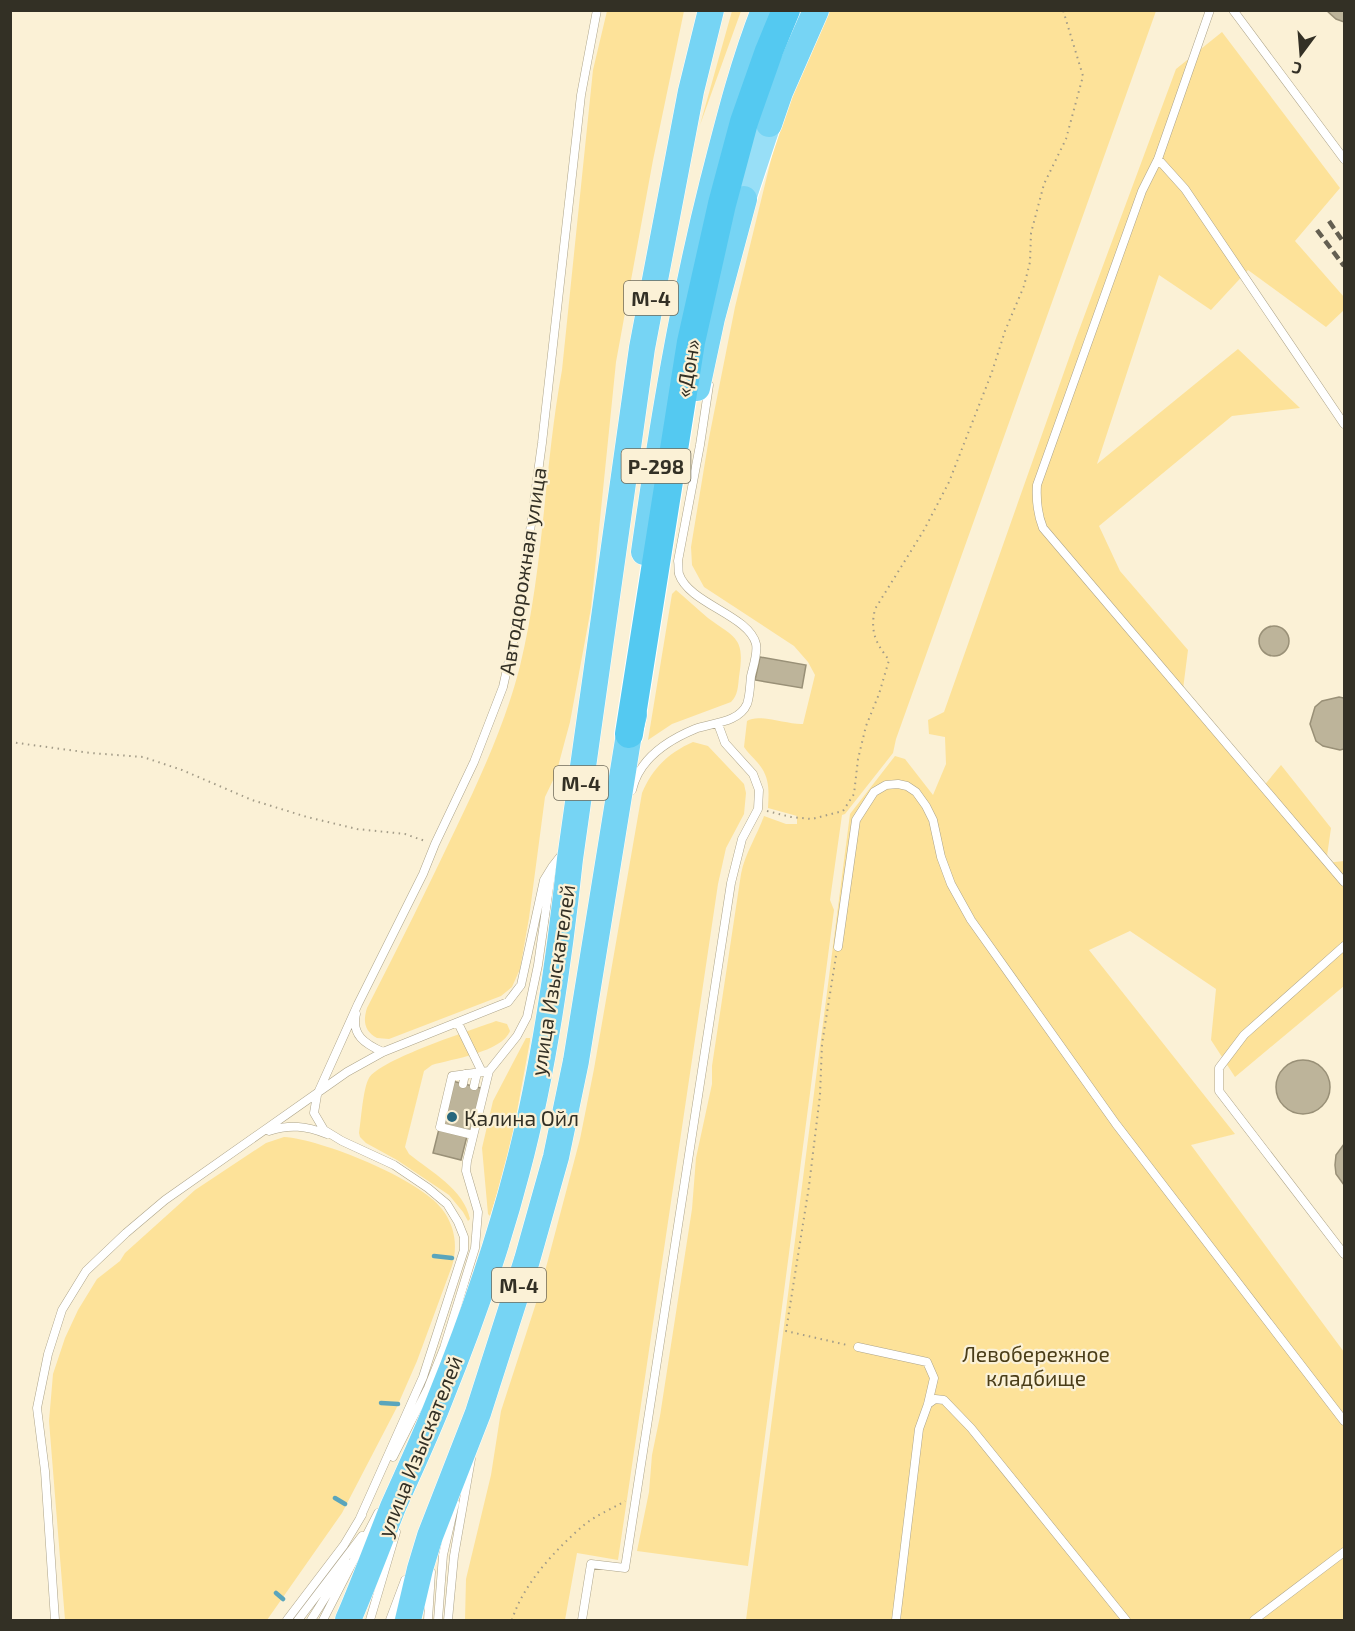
<svg xmlns="http://www.w3.org/2000/svg" width="1355" height="1631" viewBox="0 0 1355 1631" font-family="'Exo 2',sans-serif">
  <style>
    .green { fill: #fde299 }
    .lines { fill: none; stroke-linecap: round; stroke-linejoin: round }
    .stream { stroke: #5aa5bc; stroke-width: 4.5 }
    .building { fill: #bdb49a; stroke: #999077; stroke-width: 1.5 }
    .service-casing { stroke: #ada48a; stroke-width: 9 }
    .primary-casing { stroke: #fff; stroke-width: 26 }
    .trunk-casing { stroke: #fff; stroke-width: 27 }
    .motorway-casing { stroke: #fff; stroke-width: 30 }
    .path { stroke: #a39c88; stroke-width: 2; stroke-dasharray: 1.5 4.5; stroke-linecap: butt }
    .service { stroke: #fff; stroke-width: 8 }
    .primary { stroke: #98dff7; stroke-width: 24 }
    .trunk { stroke: #76d4f4; stroke-width: 26 }
    .motorway { stroke: #54c9f1; stroke-width: 28 }
    .rail { stroke: #645f51; stroke-width: 4.5; stroke-dasharray: 9 4.5; stroke-linecap: butt }
    .poi-dot { fill: #28677d; stroke: #fbf1d6; stroke-width: 2 }
    .labels { text-anchor: middle; dominant-baseline: central; stroke-width: 4.5; stroke-linejoin: round; paint-order: stroke }
    .shield { fill: #fbf1d6; stroke: #6f6a5a; stroke-width: 1.5 }
    .shield-label { font-size: 20px; font-weight: bold; fill: #333025 }
    .street-label { font-size: 21px; fill: #333025; stroke: #fbf1d6 }
    .poi-label { font-size: 21px; fill: #333025; stroke: #fbf1d6; text-anchor: start }
    .park-label { font-size: 21px; fill: #4a3d18; stroke: #fbf1d6 }
  </style>
  <rect width="100%" height="100%" fill="#fbf1d6"/>
  <path class="green" d="M607 11H684L653 160 616 362 591 608 570 722 556 774 545 797 529 918 520 969 512 987 501 996 389 1039 377 1038C364 1031 363 1021 367 1008 398 948 428 887 457 826 482 774 506 721 520 666 544 568 544 468 562 370L593 70Z
    M732 11H741L700 125Z
    M828 11H1156L896 739 893 753 845 814 842 815 830 900 834 910 748 1566 637 1551 649 1492 652 1455 660 1416 692 1209 696 1158 712 1084V1066L741 874C745 853 757 836 764 816L786 824H797V816L768 808C769 790 770 776 757 762 753 757 748 753 744 747L747 721C759 713 787 725 803 724L815 675 808 662 794 646 704 587 692 565 691 547 709 438 735 307 779 127 798 74Z
    M1222 32 1340 188 1295 241 1344 297V310L1326 327 1248 270 1211 310 1159 275 1097 464 1238 349 1300 408 1232 416 1099 526 1120 571 1188 650 1182 697 1262 788 1281 765 1331 828 1326 863 1344 861V986L1235 1077 1211 1040 1216 989 1130 931 1089 950 1235 1134 1191 1145 1344 1352V1620H746L850 814 895 756 905 759 933 795 946 764 945 737 929 734 928 720 944 712 1075 341 1176 69Z
    M676 590C687 599 697 609 708 618 737 639 745 638 739 677 738 686 738 695 731 702L672 724 648 740 672 594Z
    M693 742 708 746 744 784 746 793 744 814 726 848 718 884 618 1560 577 1553 565 1620H465L466 1579 491 1475 501 1411 539 1294 580 1139 594 1069 642 793C652 769 668 753 693 742Z
    M496 1021 507 1024 510 1031C502 1052 452 1059 432 1065L424 1071 405 1147 409 1154C431 1172 464 1189 470 1219L468 1221 463 1212 449 1195 397 1160 366 1143 360 1137 359 1133C361 1121 363 1088 369 1078 381 1059 472 1030 496 1021Z
    M526 1038H530V1041L508 1160 490 1216 488 1214 482 1148 493 1101Z
    M284 1137C321 1139 420 1179 442 1209 455 1226 458 1246 452 1266L417 1361 396 1409 342 1513 267 1620H65L49 1421 53 1374 65 1338 78 1310 97 1279 120 1261 125 1253 195 1190 266 1143Z"/>
  <g class="lines">
    <path class="stream" d="M434 1256 452 1258
      M381 1403 398 1404
      M335 1498 345 1504
      M276 1593 283 1599"/>
  </g>
  <path class="building" d="M1326 10H1344V22L1336 19Z
    M1259 641a15 15 0 1 1 30 0a15 15 0 1 1-30 0Z
    M760 657 806 665 802 688 755 680Z
    M1339 697 1344 698V749L1340 750 1323 746 1316 741 1310 724 1315 707 1322 701Z
    M1276 1087a27 27 0 1 1 54 0a27 27 0 1 1-54 0Z
    M448 1080 485 1089 474 1137 437 1129Z
    M439 1129 467 1136 461 1160 433 1153Z
    M1344 1144V1185L1336 1174 1335 1165 1336 1155Z"/>
  <g class="lines">
    <g class="service-casing">
      <path id="service" d="M1210 10 1158 159 1142 191 1037 485C1036 501 1037 513 1043 528L1344 882
        M1233 10 1344 159
        M1158 159 1185 189 1344 424
        M632 790C639 759 666 741 695 729 711 723 739 723 747 704 750 696 750 685 751 676 753 667 758 653 756 644 749 615 689 604 679 574 678 571 679 565 678 561L700 445 709 385
        M1344 946 1244 1035 1219 1068V1091L1344 1254
        M838 947 856 820 874 792 886 785 898 784 907 786 916 792 926 806 933 820 941 857 951 884 971 920 1116 1124 1344 1421
        M356 1014C351 1035 365 1044 383 1052
        M458 1023 482 1072
        M463 1084 465 1074
        M474 1086 477 1073
        M269 1131C290 1124 306 1126 327 1134
        M473 1135 440 1127 452 1076 489 1071
        M858 1347 927 1362 934 1378 928 1404 919 1429 896 1620
        M928 1404 935 1399 944 1400 971 1428 1126 1620
        M393 1457 428 1388 444 1348 475 1248 478 1212 466 1171 467 1161 489 1071 517 1036 527 1017 538 965 552 867 563 853
        M360 1518 423 1377 464 1250V1237L458 1222 447 1204 428 1188 394 1165 342 1141 324 1130 314 1113 317 1095 358 1004 423 874 435 844 474 762 503 687 515 633 523 583 542 443 581 95 597 10
        M55 1620 45 1471 37 1408 48 1354 62 1310 86 1271 126 1233 165 1200 347 1072 383 1052 508 1002 521 985 544 880 552 867
        M287 1620 344 1545 362 1515
        M298 1620 362 1536
        M311 1620 347 1563
        M323 1620 378 1513
        M370 1620 396 1532
        M390 1620 405 1580
        M428 1620 431 1572
        M438 1620 443 1555 455 1503
        M448 1620 454 1556 471 1459
        M582 1620 591 1564 625 1568 731 883 742 839 758 809 759 790 753 774 725 743 718 724
        M1254 1620 1344 1552"/>
    </g>
    <g class="primary-casing">
      <path id="primary" d="M744 199 769 124"/>
    </g>
    <g class="trunk-casing">
      <path id="trunk" d="M769 124 780 92 816 10
        M697 388 712 318 744 199
        M644 552C662 426 682 304 713 181 728 123 742 66 764 10
        M348 1620C364 1583 378 1545 393 1507 409 1471 426 1435 440 1399 470 1325 497 1248 517 1171 544 1070 559 963 570 859L642 348 691 91 711 10
        M408 1620 420 1569 430 1536 478 1413 527 1260 556 1157 576 1061 629 734 634 715"/>
    </g>
    <g class="motorway-casing">
      <path id="motorway" d="M629 734 691 342 722 204 744 122 769 51 786 10"/>
    </g>
    <path class="path" d="M10 742 91 753 143 757 182 770 252 800 307 817 357 829 405 834 425 841
      M767 811 791 817 812 819 843 811 854 794 858 759 866 726 879 694 889 660C875 642 870 631 875 609L924 530 949 482 992 372 1005 331 1024 286 1030 262 1031 233 1044 184 1066 139 1083 76 1063 10
      M836 956 822 1044 820 1095 809 1186 786 1331 847 1345
      M512 1620C523 1584 556 1549 584 1525 596 1515 612 1509 625 1501"/>
    <use href="#service" class="service"/>
    <use href="#primary" class="primary"/>
    <use href="#trunk" class="trunk"/>
    <use href="#motorway" class="motorway"/>
    <path class="rail" d="M1329 221 1344 243
      M1317 230 1344 266"/>
  </g>
  <circle class="poi-dot" cx="452" cy="1117" r="6"/>
  <g class="labels">
    <g class="shield">
      <rect x="624" y="281" width="54" height="34" rx="4.5"/>
      <rect x="621.5" y="449" width="69" height="34" rx="4.5"/>
      <rect x="554" y="766" width="54" height="34" rx="4.5"/>
      <rect x="492" y="1268" width="54" height="34" rx="4.5"/>
    </g>
    <g class="shield-label">
      <text x="651" y="298">М-4</text>
      <text x="656" y="466">Р-298</text>
      <text x="581" y="783">М-4</text>
      <text x="519" y="1285">М-4</text>
    </g>
    <g class="street-label">
      <text transform="translate(687 368) rotate(-80)">«Дон»</text>
      <text transform="translate(522 571) rotate(-81)">Автодорожная улица</text>
      <text transform="translate(552 980) rotate(-81)">улица Изыскателей</text>
      <text transform="translate(419 1446) rotate(-68)">улица Изыскателей</text>
    </g>
    <g class="poi-label">
      <text x="464" y="1117">Калина Ойл</text>
    </g>
    <g class="park-label">
      <text x="1036" y="1353">Левобережное<tspan x="1036" dy="24">кладбище</tspan></text>
    </g>
  </g>
  <rect width="1355" height="1631" fill="none" stroke="#333025" stroke-width="24"/>
  <g transform="translate(1301 54) rotate(196)" stroke="#fbf1d6" stroke-width="4.5" paint-order="stroke">
  <path d="M0-4.5L10 22L0 15L-10 22Z" fill="#333025"/>
  <text y="-9" font-size="16" font-weight="bold" text-anchor="middle" fill="#333025">С</text>
  </g>
</svg>
